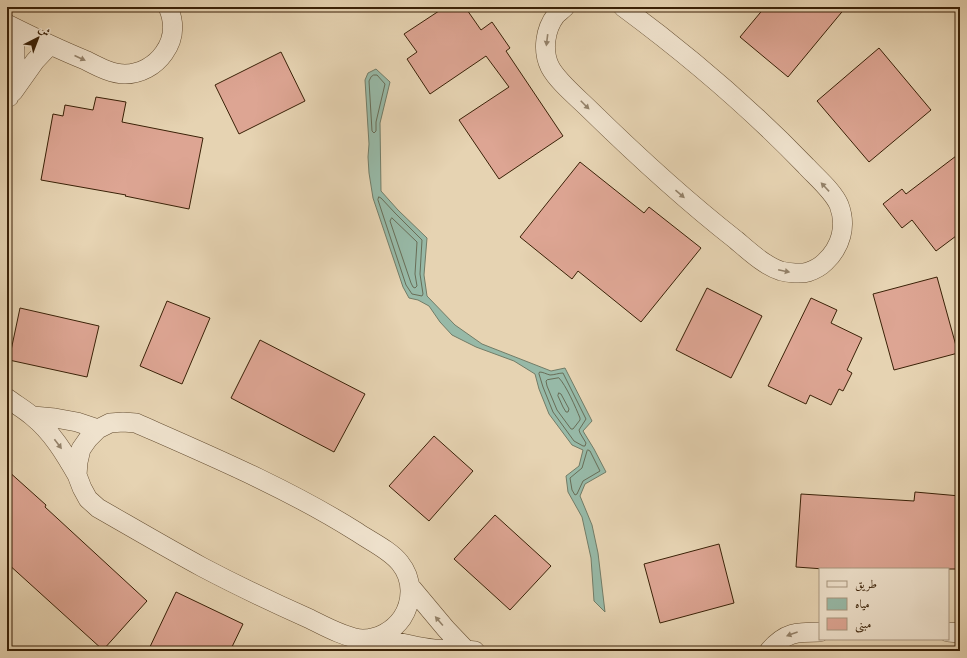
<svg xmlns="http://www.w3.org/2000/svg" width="967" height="658" viewBox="0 0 967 658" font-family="Cardo,Amiri,serif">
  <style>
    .water { fill: #97b9a7; stroke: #727c67 }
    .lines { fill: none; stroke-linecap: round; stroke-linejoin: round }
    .shore { stroke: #686d57; stroke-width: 1 }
    .building { fill: #dda593; stroke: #3a2107 }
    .minor-casing { stroke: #654e32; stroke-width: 20 }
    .minor { stroke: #efe2cd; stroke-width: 19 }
    .oneway { fill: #94826a }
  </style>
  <rect width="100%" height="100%" fill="#e6d3b2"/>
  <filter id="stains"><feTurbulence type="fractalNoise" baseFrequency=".005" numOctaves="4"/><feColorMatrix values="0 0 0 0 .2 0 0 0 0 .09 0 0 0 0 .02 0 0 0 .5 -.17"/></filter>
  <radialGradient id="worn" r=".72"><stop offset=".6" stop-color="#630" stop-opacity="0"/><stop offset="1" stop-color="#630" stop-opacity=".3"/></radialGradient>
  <path class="water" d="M376 69 390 82 380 123 381 191 398 210 427 238 424 275 427 296 455 325 482 344 551 371 565 368 592 421 583 431 594 449 606 472 585 484 580 496 592 525 598 553 605 612 594 601 591 558 582 517 568 492 566 476 579 466 583 450 572 445 549 414 539 389 535 374 514 361 476 347 452 335 440 322 429 306 418 300 409 298 403 287 373 198 369 173 368 157 369 144 365 80 368 73Z"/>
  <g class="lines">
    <path class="shore" d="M374 75H377L385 84 376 122V131L374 133 372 131 369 81 371 77Z
      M379 197 381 198 395 213 422 240 420 274 423 294 422 296 412 294 406 285 378 200Z
      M392 218 417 242 415 274 417 286 415 288 413 287 411 283 390 221 391 219Z
      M540 372C543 372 546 374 550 375 554 375 559 373 563 373L586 419 579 430 580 433 586 443 585 446H583L574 441 553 412 543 387 539 374Z
      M559 378C566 385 576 408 580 418V420L573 429H571L557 410 547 386 546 381 547 380Z
      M559 393 561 394 569 409 568 412H566L563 407 558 396Z
      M588 450 590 451 600 471 583 481 577 494 575 495 572 490 570 478 582 468 587 451Z"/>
  </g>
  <path class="building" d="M445 7H465L481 30 492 22 510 48 506 51 563 136 499 179 459 120 509 87 486 56 430 94 407 59 417 52 404 34Z
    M765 7H846L788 77 740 37Z
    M879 48 931 110 869 162 817 101Z
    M281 52 305 101 239 134 215 85Z
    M96 97 126 102 122 122 203 138 189 209 125 196 126 195 41 180 53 114 63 116 65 105 93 110Z
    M960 153V233L936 251 912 220 902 228 883 204 902 189 906 194Z
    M580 162 644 213 649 207 701 248 641 322 578 271 572 279 520 237Z
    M937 277 958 353 894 370 873 294Z
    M707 288 762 316 731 378 676 350Z
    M811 298 837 310 831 323 862 338 847 370 852 373 843 391 839 389 831 405 810 395 806 404 768 386Z
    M167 301 210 318 182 384 140 366Z
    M20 308 99 326 87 377 9 360Z
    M260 340 365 394 334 452 231 398Z
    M434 436 473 471 429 521 389 486Z
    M7 470 46 505 45 507 147 601 103 650 7 563Z
    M915 492 960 496V569H824L796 567 801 494 914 501Z
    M495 515 551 566 510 610 454 559Z
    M719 544 734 603 660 623 644 564Z
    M176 592 243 624 230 651H148Z"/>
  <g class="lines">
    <g class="minor-casing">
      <path id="minor" d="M565 7C562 10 559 12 556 15 545 29 542 51 550 67 558 82 578 98 590 110 637 156 685 200 736 240 749 251 765 266 781 271 788 273 802 274 808 272 814 270 821 266 825 262 841 247 847 226 839 205 833 191 816 177 806 166 750 108 688 55 623 7
        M7 24C33 37 58 49 85 60 97 66 111 74 125 74 140 74 155 66 164 53 174 39 175 23 168 7
        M13 92 35 61 50 45
        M9 97 15 73V49L11 26
        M7 398C15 404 25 410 32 416 52 432 65 454 77 475
        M33 416 55 418 77 422 98 429
        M123 422 136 423C211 456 287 488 357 532 370 541 390 550 400 563 413 579 413 601 402 618 393 631 378 639 363 639 348 639 324 626 310 619 274 603 238 586 202 567 167 548 133 528 98 508L88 499 82 488 77 475 78 462 81 449 88 439 98 429 110 423Z
        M410 586 446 629 466 650
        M948 632 960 633
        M377 637C396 642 415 647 434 649 448 650 461 649 475 651
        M769 651C785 632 797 632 820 632"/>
    </g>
    <use href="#minor" class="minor"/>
  </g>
  <defs><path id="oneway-solid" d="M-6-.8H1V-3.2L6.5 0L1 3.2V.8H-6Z"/></defs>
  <g class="oneway">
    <use href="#oneway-solid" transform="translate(547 40) rotate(97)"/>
    <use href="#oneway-solid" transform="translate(80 58) rotate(24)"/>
    <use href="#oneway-solid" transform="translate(585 105) rotate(45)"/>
    <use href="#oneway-solid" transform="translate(825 187) rotate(-133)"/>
    <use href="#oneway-solid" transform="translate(680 194) rotate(41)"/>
    <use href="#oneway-solid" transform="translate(784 271) rotate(12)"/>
    <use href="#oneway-solid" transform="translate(58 444) rotate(53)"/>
    <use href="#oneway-solid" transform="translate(439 621) rotate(-131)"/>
    <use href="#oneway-solid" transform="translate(792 634) rotate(160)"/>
  </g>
  <rect width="967" height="658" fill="none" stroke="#e6d3b2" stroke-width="24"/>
  <rect x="8" y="8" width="951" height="642" fill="none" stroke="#3a2107" stroke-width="2"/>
  <rect x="12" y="12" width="943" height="634" fill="none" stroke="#3a2107"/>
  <rect x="819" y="568" width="130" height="72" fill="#efe2cd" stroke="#a7957e"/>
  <rect x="827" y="581" width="20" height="6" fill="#efe2cd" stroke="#a7957e"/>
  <text x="855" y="588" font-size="12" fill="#3a2107">طريق</text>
  <rect x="827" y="598" width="20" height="12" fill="#97b9a7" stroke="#a7957e"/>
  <text x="855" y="608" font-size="12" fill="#3a2107">مياه</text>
  <rect x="827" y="618" width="20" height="12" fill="#dda593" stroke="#a7957e"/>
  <text x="855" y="628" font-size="12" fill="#3a2107">مبنى</text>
  <g transform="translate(38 38) rotate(42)" stroke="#efe2cd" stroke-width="3" paint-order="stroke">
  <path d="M0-3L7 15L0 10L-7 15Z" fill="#3a2107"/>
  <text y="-6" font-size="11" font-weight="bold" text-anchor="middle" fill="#3a2107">ش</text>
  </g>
  <rect width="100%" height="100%" filter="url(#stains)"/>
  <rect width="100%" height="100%" fill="url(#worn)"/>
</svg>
